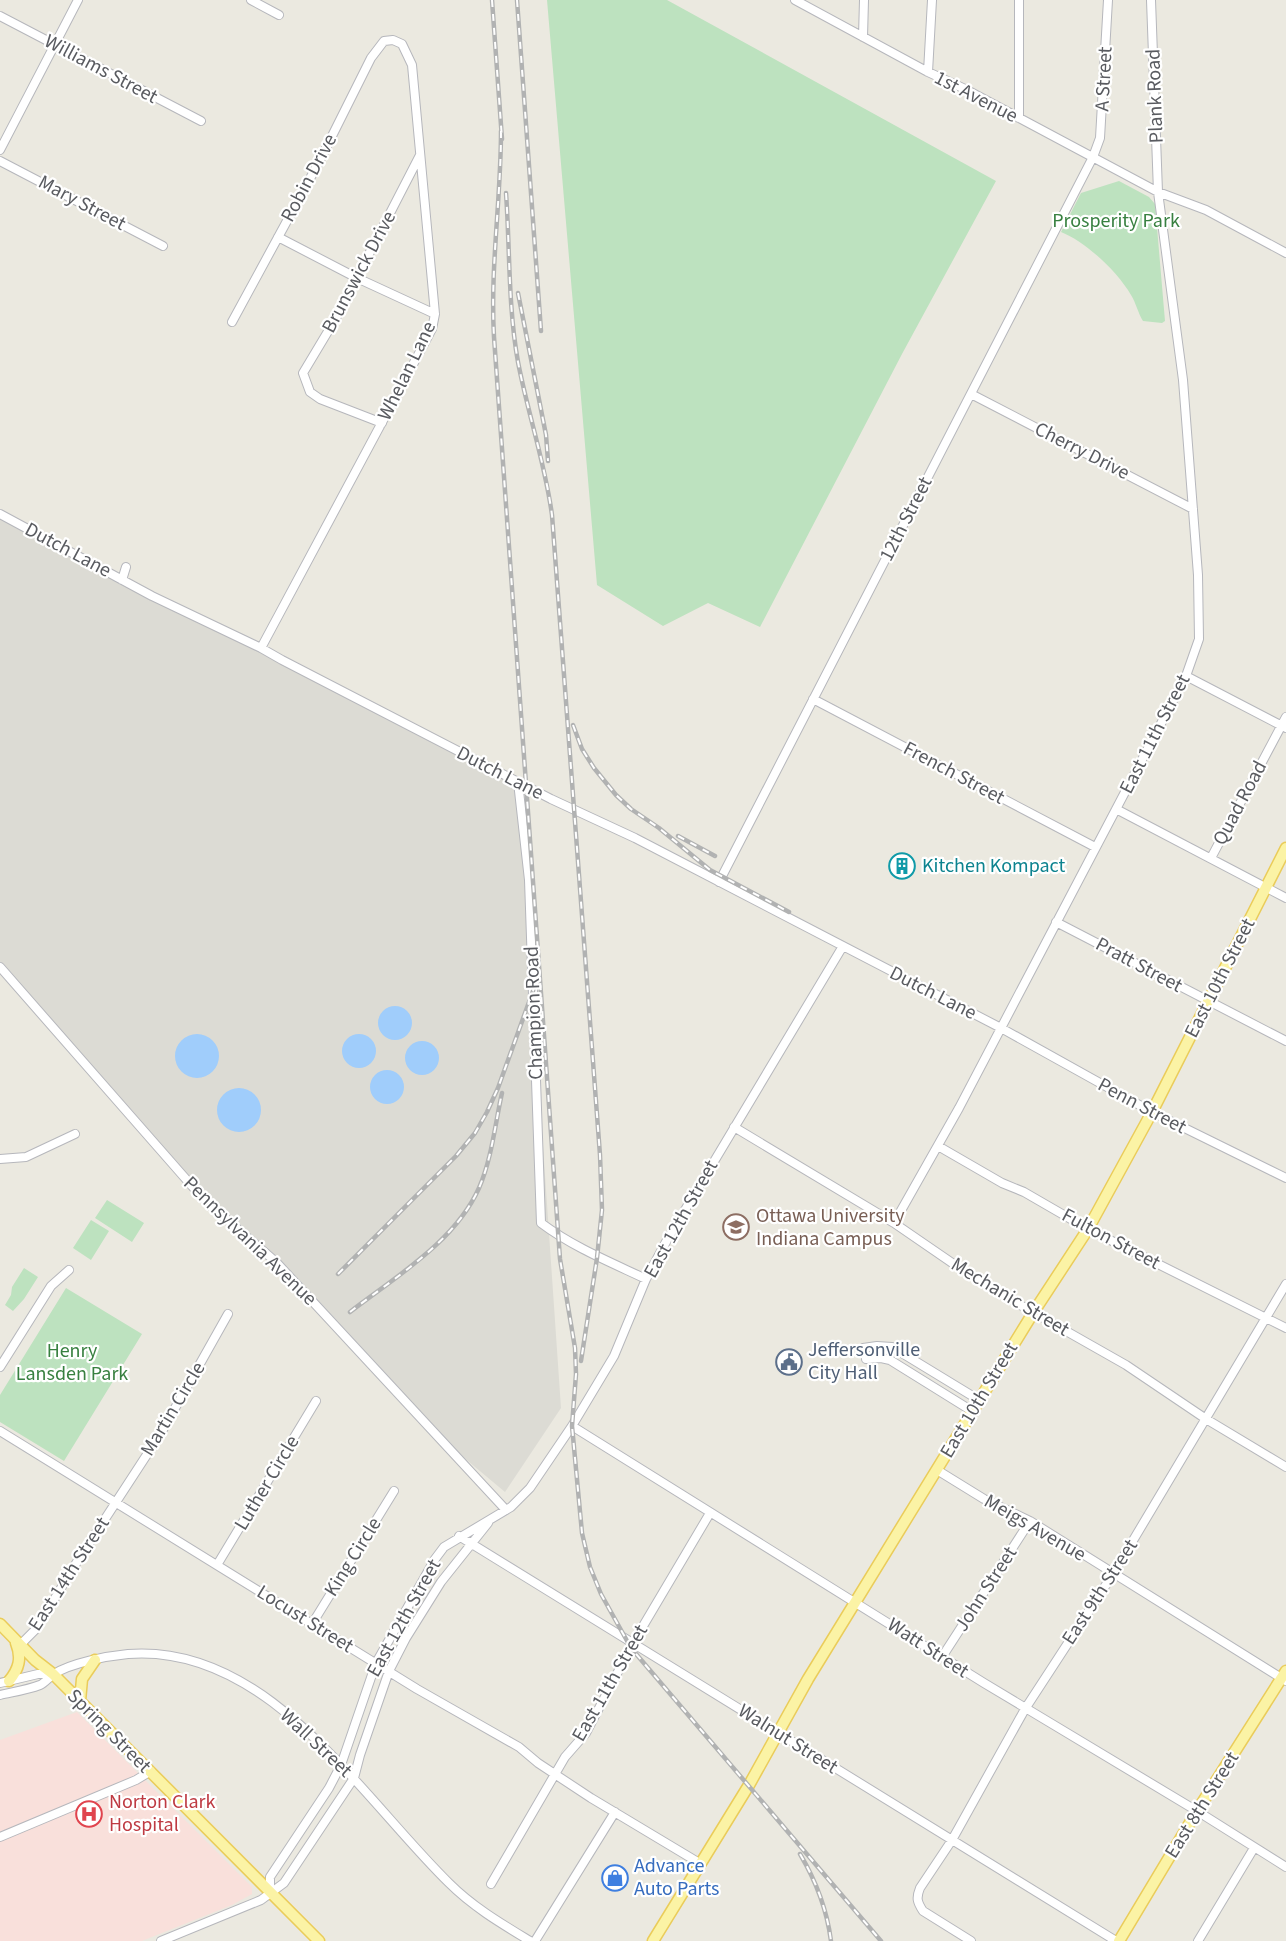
<svg xmlns="http://www.w3.org/2000/svg" width="1286" height="1941" viewBox="0 0 1286 1941" font-family="'Source Sans 3',sans-serif">
  <style>
    .industrial { fill: #dcdbd4 }
    .medical { fill: #f9e0db }
    .green { fill: #bde2bf }
    .water { fill: #a0cdfb }
    .lines { fill: none; stroke-linecap: round; stroke-linejoin: round }
    .minor-casing { stroke: #b6b7bc; stroke-width: 10 }
    .major-casing { stroke: #eacc5a; stroke-width: 13 }
    .minor { stroke: #fff; stroke-width: 8 }
    .major { stroke: #fbf3a5; stroke-width: 10 }
    .rail-casing { stroke: #b1b2b2; stroke-width: 4.5 }
    .rail { stroke: #fff; stroke-width: 2; stroke-dasharray: 7; stroke-linecap: butt }
    .labels { text-anchor: middle; dominant-baseline: central; stroke-width: 4.5; stroke-linejoin: round; paint-order: stroke }
    .street-label { font-size: 20px; fill: #595b60; stroke: #fff }
    .park-label { font-size: 20px; fill: #388040; stroke: #fff }
    .culture-label { font-size: 20px; fill: #0d838f; stroke: #fff; text-anchor: start }
    .education-label { font-size: 20px; fill: #785e54; stroke: #fff; text-anchor: start }
    .service-label { font-size: 20px; fill: #4e5e75; stroke: #fff; text-anchor: start }
    .health-label { font-size: 20px; fill: #be3a42; stroke: #fff; text-anchor: start }
    .shop-label { font-size: 20px; fill: #366cbe; stroke: #fff; text-anchor: start }
  </style>
  <rect width="100%" height="100%" fill="#ebe9e0"/>
  <path class="industrial" d="M0 515 518 782 561 1408 505 1492 432 1431 276 1262 192 1186 0 967Z"/>
  <path class="medical" d="M77 1712 252 1887V1894L232 1905 142 1941H0V1740Z"/>
  <path class="green" d="M547 0H667L996 181 902 354 760 627 708 603 663 626 597 585Z
    M1119 181 1149 197 1155 204 1165 321 1162 323 1143 321C1138 313 1136 303 1131 295 1117 271 1086 242 1061 232L1081 193Z
    M107 1200 144 1223 132 1242 95 1218Z
    M91 1220 109 1231 91 1260 73 1248Z
    M24 1268 38 1277 24 1299 13 1311 5 1305 11 1295 12 1287Z
    M66 1288 142 1334 64 1461 0 1422V1395Z"/>
  <path class="water" d="M378 1023a17 17 0 1 1 34 0a17 17 0 1 1-34 0Z
    M175 1056a22 22 0 1 1 44 0a22 22 0 1 1-44 0Z
    M342 1051a17 17 0 1 1 34 0a17 17 0 1 1-34 0Z
    M405 1058a17 17 0 1 1 34 0a17 17 0 1 1-34 0Z
    M370 1087a17 17 0 1 1 34 0a17 17 0 1 1-34 0Z
    M217 1110a22 22 0 1 1 44 0a22 22 0 1 1-44 0Z"/>
  <g class="lines">
    <g class="minor-casing">
      <path id="minor" d="M251 0 279 15
        M795 0 928 72 965 89 1158 192 1206 210 1286 253
        M1019 0V118
        M0 16 201 121
        M863 37 864 0
        M928 72 932 0
        M0 150 78 0
        M0 161 163 246
        M278 237 357 278 435 314
        M232 322 319 162 371 58 384 41 393 40 402 44 412 65 435 314 432 329 261 648
        M971 394 1193 509
        M382 423 320 399 310 392 303 373 336 318 420 155
        M0 514 152 596 261 648 282 660 551 799 635 838 1001 1028 1152 1112 1286 1178
        M122 580 126 567
        M1186 676 1286 728
        M813 699 1095 847
        M518 782 529 880 541 1223C573 1247 610 1262 646 1279
        M1116 809 1286 898
        M1211 858 1286 717
        M719 882 1093 157 1100 138 1108 0
        M1056 922 1286 1041
        M0 967 192 1186 211 1206 276 1262 506 1510
        M734 1127 894 1223 961 1269 1022 1306 1126 1365 1206 1419 1286 1467
        M938 1146 1002 1183 1024 1192 1088 1229 1286 1328
        M0 1159 26 1157 75 1134
        M894 1223 959 1108 1186 676 1199 639 1198 575 1183 380 1158 192 1151 0
        M863 1348 877 1346 892 1347 979 1400
        M866 1359 881 1358 890 1360 972 1411
        M0 1367 51 1286 69 1270
        M572 1426 984 1683 1197 1811 1286 1867
        M0 1431 417 1689 519 1747 538 1763 591 1798 701 1864
        M937 1470 984 1499 1030 1521 1286 1681
        M459 1536 1116 1941
        M217 1565 316 1401
        M312 1624 394 1491
        M20 1645 37 1628 75 1565 161 1433 228 1314
        M942 1657 1030 1521
        M0 1683 38 1674H53
        M0 1695C13 1692 27 1690 40 1685 45 1683 49 1677 54 1674 71 1663 107 1656 128 1654 268 1643 361 1797 449 1883 473 1907 502 1924 530 1941
        M0 1837 136 1780 151 1771
        M491 1884 565 1757 586 1733 633 1643 710 1513
        M270 1893V1877L329 1788 341 1765 376 1663 435 1559 444 1547 511 1507 530 1488 572 1426 614 1356 646 1279 667 1240 843 946
        M161 1941 261 1900 284 1883 354 1778 360 1755 389 1671 406 1638 441 1582 488 1523
        M535 1941 615 1812
        M971 1941 923 1911C917 1902 916 1898 920 1888L952 1840 1025 1709 1113 1574 1286 1284
        M1198 1941 1254 1848"/>
    </g>
    <g class="major-casing">
      <path id="major" d="M0 1624 35 1660 53 1674 319 1941
        M9 1681C19 1669 22 1658 16 1643
        M80 1701 82 1679 95 1660
        M653 1941 749 1785 808 1679 1033 1313 1088 1229 1152 1112 1286 848
        M1119 1941 1197 1811 1286 1671"/>
    </g>
    <use href="#minor" class="minor"/>
    <use href="#major" class="major"/>
    <g class="rail-casing">
      <path id="rail" d="M492 0 502 139
        M517 0 541 331
        M501 131C501 200 490 268 494 337L560 1259 575 1348 576 1374 572 1426 582 1533 590 1567 601 1594 631 1648 881 1941
        M506 193C510 249 508 307 518 362 528 414 545 463 552 515L600 1155 602 1210 597 1258 581 1361
        M518 293 546 435 548 461
        M573 725 582 749 594 768 616 795 631 809 659 828 710 870 789 912
        M678 836 715 856
        M338 1274 456 1156 475 1133 487 1112 498 1088 533 991 536 976
        M350 1312C395 1277 455 1242 479 1188 492 1158 495 1124 502 1093
        M800 1854C816 1881 827 1910 831 1941"/>
    </g>
    <use href="#rail" class="rail"/>
  </g>
  <defs>
    <g id="building-ring" transform="scale(1.35)"><circle r="9.5" fill="#fff" stroke="#0f9aa8" stroke-width="1.5"/><path d="M-4-6H4V6H1V3H-1V6H-4ZM-2.5-4.3h1.7v1.8h-1.7ZM.8-4.3h1.7v1.8H.8ZM-2.5-1h1.7V.8h-1.7ZM.8-1h1.7V.8H.8Z" fill="#0f9aa8"/></g>
    <g id="school-ring" transform="scale(1.35)"><circle r="9.5" fill="#fff" stroke="#8d6e63" stroke-width="1.5"/><path d="M0-5L7-2L0 1L-7-2ZM-4 1L0 2.5L4 1V4Q0 6-4 4Z" fill="#8d6e63"/></g>
    <g id="civic-ring" transform="scale(1.35)"><circle r="9.5" fill="#fff" stroke="#5c6f8a" stroke-width="1.5"/><path d="M-.6-6.5H3V-4.5H.6V-3L4-1V1h2V6H-6V1h2V-1L-.6-3ZM-1.2 2.5V6h2.4V2.5Z" fill="#5c6f8a"/></g>
    <g id="hospital-ring" transform="scale(1.35)"><circle r="9.5" fill="#fff" stroke="#e0444e" stroke-width="1.5"/><path d="M-5-5h3v3.5h4V-5h3V5h-3V1.5h-4V5h-3Z" fill="#e0444e"/></g>
    <g id="shop-ring" transform="scale(1.35)"><circle r="9.5" fill="#fff" stroke="#3f7fe0" stroke-width="1.5"/><path d="M-5-2.5h2.3a2.7 3.5 0 0 1 5.4 0H5L5.5 6h-11ZM-1.5-2.5h3a1.5 2.3 0 0 0-3 0Z" fill="#3f7fe0"/></g>
  </defs>
  <g fill-rule="evenodd">
    <use href="#building-ring" x="902" y="866"/>
    <use href="#school-ring" x="736" y="1227"/>
    <use href="#civic-ring" x="789" y="1362"/>
    <use href="#hospital-ring" x="89" y="1814"/>
    <use href="#shop-ring" x="615" y="1878"/>
  </g>
  <g class="labels">
    <g class="street-label">
      <text transform="translate(101 69) rotate(28)">Williams Street</text>
      <text transform="translate(1104 79) rotate(-87)">A Street</text>
      <text transform="translate(1155 96) rotate(-92)">Plank Road</text>
      <text transform="translate(976 97) rotate(27)">1st Avenue</text>
      <text transform="translate(309 178) rotate(-62)">Robin Drive</text>
      <text transform="translate(82 203) rotate(28)">Mary Street</text>
      <text transform="translate(359 272) rotate(-62)">Brunswick Drive</text>
      <text transform="translate(407 371) rotate(-64)">Whelan Lane</text>
      <text transform="translate(1082 451) rotate(27)">Cherry Drive</text>
      <text transform="translate(906 519) rotate(-63)">12th Street</text>
      <text transform="translate(68 550) rotate(28)">Dutch Lane</text>
      <text transform="translate(1155 734) rotate(-63)">East 11th Street</text>
      <text transform="translate(500 773) rotate(27)">Dutch Lane</text>
      <text transform="translate(954 773) rotate(28)">French Street</text>
      <text transform="translate(1240 803) rotate(-62)">Quad Road</text>
      <text transform="translate(1139 965) rotate(28)">Pratt Street</text>
      <text transform="translate(1220 978) rotate(-63)">East 10th Street</text>
      <text transform="translate(933 993) rotate(27)">Dutch Lane</text>
      <text transform="translate(534 1013) rotate(-92)">Champion Road</text>
      <text transform="translate(1142 1106) rotate(28)">Penn Street</text>
      <text transform="translate(681 1219) rotate(-61)">East 12th Street</text>
      <text transform="translate(1111 1239) rotate(28)">Fulton Street</text>
      <text transform="translate(250 1241) rotate(44)">Pennsylvania Avenue</text>
      <text transform="translate(1010 1297) rotate(31)">Mechanic Street</text>
      <text transform="translate(979 1400) rotate(-59)">East 10th Street</text>
      <text transform="translate(173 1409) rotate(-59)">Martin Circle</text>
      <text transform="translate(267 1483) rotate(-59)">Luther Circle</text>
      <text transform="translate(1035 1528) rotate(30)">Meigs Avenue</text>
      <text transform="translate(353 1557) rotate(-58)">King Circle</text>
      <text transform="translate(69 1574) rotate(-57)">East 14th Street</text>
      <text transform="translate(986 1589) rotate(-57)">John Street</text>
      <text transform="translate(1100 1592) rotate(-57)">East 9th Street</text>
      <text transform="translate(404 1618) rotate(-61)">East 12th Street</text>
      <text transform="translate(305 1619) rotate(32)">Locust Street</text>
      <text transform="translate(928 1648) rotate(33)">Watt Street</text>
      <text transform="translate(610 1683) rotate(-60)">East 11th Street</text>
      <text transform="translate(109 1731) rotate(45)">Spring Street</text>
      <text transform="translate(788 1739) rotate(32)">Walnut Street</text>
      <text transform="translate(316 1743) rotate(43)">Wall Street</text>
      <text transform="translate(1202 1805) rotate(-58)">East 8th Street</text>
    </g>
    <g class="park-label">
      <text x="1116" y="221">Prosperity Park</text>
      <text x="72" y="1351">Henry<tspan x="72" dy="23">Lansden Park</tspan></text>
    </g>
    <g class="culture-label">
      <text x="922" y="866">Kitchen Kompact</text>
    </g>
    <g class="education-label">
      <text x="756" y="1216">Ottawa University<tspan x="756" dy="23">Indiana Campus</tspan></text>
    </g>
    <g class="service-label">
      <text x="808" y="1350">Jeffersonville<tspan x="808" dy="23">City Hall</tspan></text>
    </g>
    <g class="health-label">
      <text x="109" y="1802">Norton Clark<tspan x="109" dy="23">Hospital</tspan></text>
    </g>
    <g class="shop-label">
      <text x="634" y="1866">Advance<tspan x="634" dy="23">Auto Parts</tspan></text>
    </g>
  </g>
</svg>
